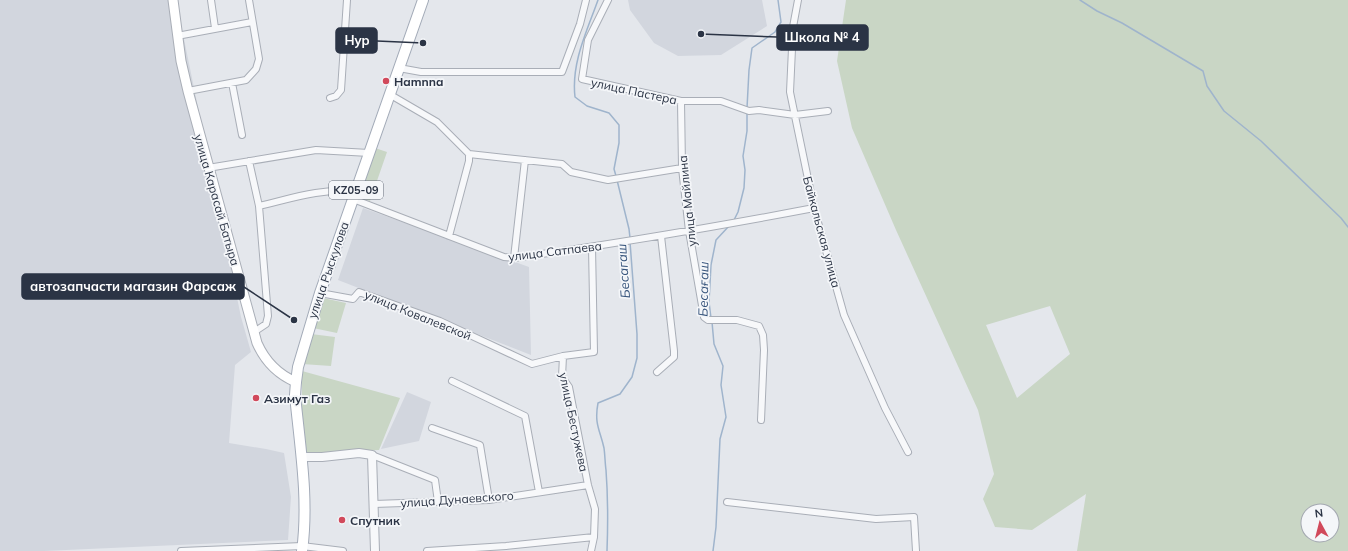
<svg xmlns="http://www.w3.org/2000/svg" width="1348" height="551" viewBox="0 0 1348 551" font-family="Mulish,sans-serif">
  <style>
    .built { fill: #d2d6de }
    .green { fill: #c9d6c5; fill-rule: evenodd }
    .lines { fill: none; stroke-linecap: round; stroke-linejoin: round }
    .stream { stroke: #9fb4cc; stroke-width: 1.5 }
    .minor-casing { stroke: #a9aeb7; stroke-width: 8 }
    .tertiary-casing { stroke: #a9aeb7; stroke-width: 10 }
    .secondary-casing { stroke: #a9aeb7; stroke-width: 11 }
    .primary-casing { stroke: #a3abb8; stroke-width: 12 }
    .minor { stroke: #f7f8fa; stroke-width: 6 }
    .tertiary { stroke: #f7f8fa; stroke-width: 8 }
    .secondary { stroke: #fff; stroke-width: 9 }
    .primary { stroke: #fff; stroke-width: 10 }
    .poi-dot { fill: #d1495b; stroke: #f4f6f9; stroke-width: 1.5 }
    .labels { text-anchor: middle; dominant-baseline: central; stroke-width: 3.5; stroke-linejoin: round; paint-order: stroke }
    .shield { fill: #f4f6f9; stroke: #676e7b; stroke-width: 1 }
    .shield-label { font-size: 11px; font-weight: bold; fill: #2b3445 }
    .poi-label { font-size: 12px; font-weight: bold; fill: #2b3445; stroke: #f4f6f9; text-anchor: start }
    .street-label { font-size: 12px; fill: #2b3445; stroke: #f4f6f9 }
    .water-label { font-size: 13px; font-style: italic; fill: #34527a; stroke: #f4f6f9 }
    .leader { fill: none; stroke: #2b3445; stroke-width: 1.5 }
    .callout-dot { fill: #2b3445; stroke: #f4f6f9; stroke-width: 1.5 }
    .callout { fill: #2b3445; stroke: #2b3445; stroke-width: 1.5 }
    .callout-label { font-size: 13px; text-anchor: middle; font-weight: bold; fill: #fff }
  </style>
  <rect width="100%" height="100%" fill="#e4e7ec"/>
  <path class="built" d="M0 0H176L241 317 251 352 235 365 229 443 266 449 284 453 291 497 288 540 44 551H0Z
    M628 0H762L767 26 721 55 678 56 654 43 630 10Z
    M363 208 529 267 531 355 338 280Z
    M407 392 431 402 419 441 381 449Z"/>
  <path class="green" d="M846 0H1348V551H1077L1086 494 1032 530 995 527 983 499 994 474 978 410 896 230 852 128 837 61ZM1050 306 1070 354 1017 398 986 325ZM1308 511H1332V535H1308Z
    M375 148 387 152 370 201 358 197Z
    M323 298 346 303 337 333 313 328Z
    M311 334 335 337 331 366 302 364Z
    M302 371 400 398 379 450 302 453Z"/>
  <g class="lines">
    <path class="stream" d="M598 0C587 31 571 63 575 97L587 106 609 113 619 125V143L614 169 616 176
      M1080 0 1097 11 1122 23 1203 71 1207 86 1224 111 1261 141 1341 218 1348 227
      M747 108 749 70 752 48 775 32 781 22 778 0
      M617 180 629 229 630 238
      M734 220 738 212 744 188 745 170 743 156 747 131V112
      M711 318 709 302 711 265 716 240 729 226
      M712 322 714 344 723 366 721 385 726 417 720 439 716 527 713 551
      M607 551C608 524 608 497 606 470 605 463 605 455 604 448 600 430 594 424 598 403L620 394 632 377 637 358V334L630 242"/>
    <g class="minor-casing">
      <path id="minor" d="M211 0 215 28
        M608 0 588 40 582 79 681 101H721L749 111 759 110 795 115 828 111
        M798 0 793 27 790 92 814 208 844 315 885 408 908 452
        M177 36 252 22
        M399 68 421 72H562L580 24 586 0
        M232 83 242 135
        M188 91 246 80 256 69 259 59 249 0
        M389 94 437 122 469 154 562 164 571 172 608 180 682 168
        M330 98 336 96 341 90 347 0
        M681 101 682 168 689 231 704 317 708 320H737L759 326 763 335 764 350 761 420
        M249 161 259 206 268 316 266 324 254 332
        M208 168 316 150 369 153
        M353 199 504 257 514 258C614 244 714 227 814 208
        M259 206C293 198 320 188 355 192
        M449 236 469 161V154
        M514 258 525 160
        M320 293 353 299 359 292 440 321 532 364 563 356
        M657 372 674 357V351L661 236
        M452 381 525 416 539 492
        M432 428 480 445 489 500
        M372 455 435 480 438 502
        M727 502 876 519 914 517 916 551
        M374 504 489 500 588 485
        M181 551 302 546 343 551
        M427 551 506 546 594 537
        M591 551 594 537 595 509 588 485 569 387 562 377 563 356 594 352 592 247"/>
    </g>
    <g class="tertiary-casing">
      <path id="tertiary" d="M301 457H322L359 453 372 455 375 551"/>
    </g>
    <g class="secondary-casing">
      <path id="secondary" d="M173 0 181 61 188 91 257 343C265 361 277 374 296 382"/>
    </g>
    <g class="primary-casing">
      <path id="primary" d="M302 551C309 499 300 447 295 395L296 382 298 367 320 293 423 0"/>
    </g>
    <use href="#minor" class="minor"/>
    <use href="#tertiary" class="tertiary"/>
    <use href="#secondary" class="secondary"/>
    <use href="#primary" class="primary"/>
  </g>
  <g class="poi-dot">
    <circle cx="386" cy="81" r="4"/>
    <circle cx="256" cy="398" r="4"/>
    <circle cx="342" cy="520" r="4"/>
  </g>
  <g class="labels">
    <rect class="shield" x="329" y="181" width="54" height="18" rx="3"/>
    <g class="shield-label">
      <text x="356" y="190">KZ05-09</text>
    </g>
    <g class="poi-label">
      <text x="394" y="81">Hamnna</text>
      <text x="264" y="398">Азимут Газ</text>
      <text x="350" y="520">Спутник</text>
    </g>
    <g class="street-label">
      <text transform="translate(634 91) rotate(12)">улица Пастера</text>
      <text transform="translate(217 200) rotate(74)">улица Карасай Батыра</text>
      <text transform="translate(687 201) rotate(-96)">улица Майлина</text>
      <text transform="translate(822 232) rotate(75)">Байкальская улица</text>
      <text transform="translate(555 251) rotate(-7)">улица Сатпаева</text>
      <text transform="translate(328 270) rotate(-71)">улица Рыскулова</text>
      <text transform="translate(418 315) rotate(22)">улица Ковалевской</text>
      <text transform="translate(574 422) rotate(78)">улица Бестужева</text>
      <text transform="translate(457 499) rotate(-4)">улица Дунаевского</text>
    </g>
    <g class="water-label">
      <text transform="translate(623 271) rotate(-94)">Бесагаш</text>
      <text transform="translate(703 289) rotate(-89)">Бесағаш</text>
    </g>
  </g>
  <path class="leader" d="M701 34L777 37M423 43L377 41M294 320L244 287"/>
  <g class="callout-dot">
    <circle cx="701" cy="34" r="4"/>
    <circle cx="423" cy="43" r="4"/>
    <circle cx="294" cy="320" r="4"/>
  </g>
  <g class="callout">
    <rect x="777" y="25" width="91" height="25" rx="4"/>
    <rect x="336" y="28" width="41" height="25" rx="4"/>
    <rect x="22" y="274" width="222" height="25" rx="4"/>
  </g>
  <g class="callout-label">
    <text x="822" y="42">Школа № 4</text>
    <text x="357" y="45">Hyp</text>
    <text x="133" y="291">автозапчасти магазин Фарсаж</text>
  </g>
  <g transform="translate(1320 523) rotate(353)"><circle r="19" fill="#f4f6f9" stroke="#a4a8b1"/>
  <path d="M0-3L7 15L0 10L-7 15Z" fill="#d1495b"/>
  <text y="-6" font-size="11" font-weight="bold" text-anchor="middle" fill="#2b3445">N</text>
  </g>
</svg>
